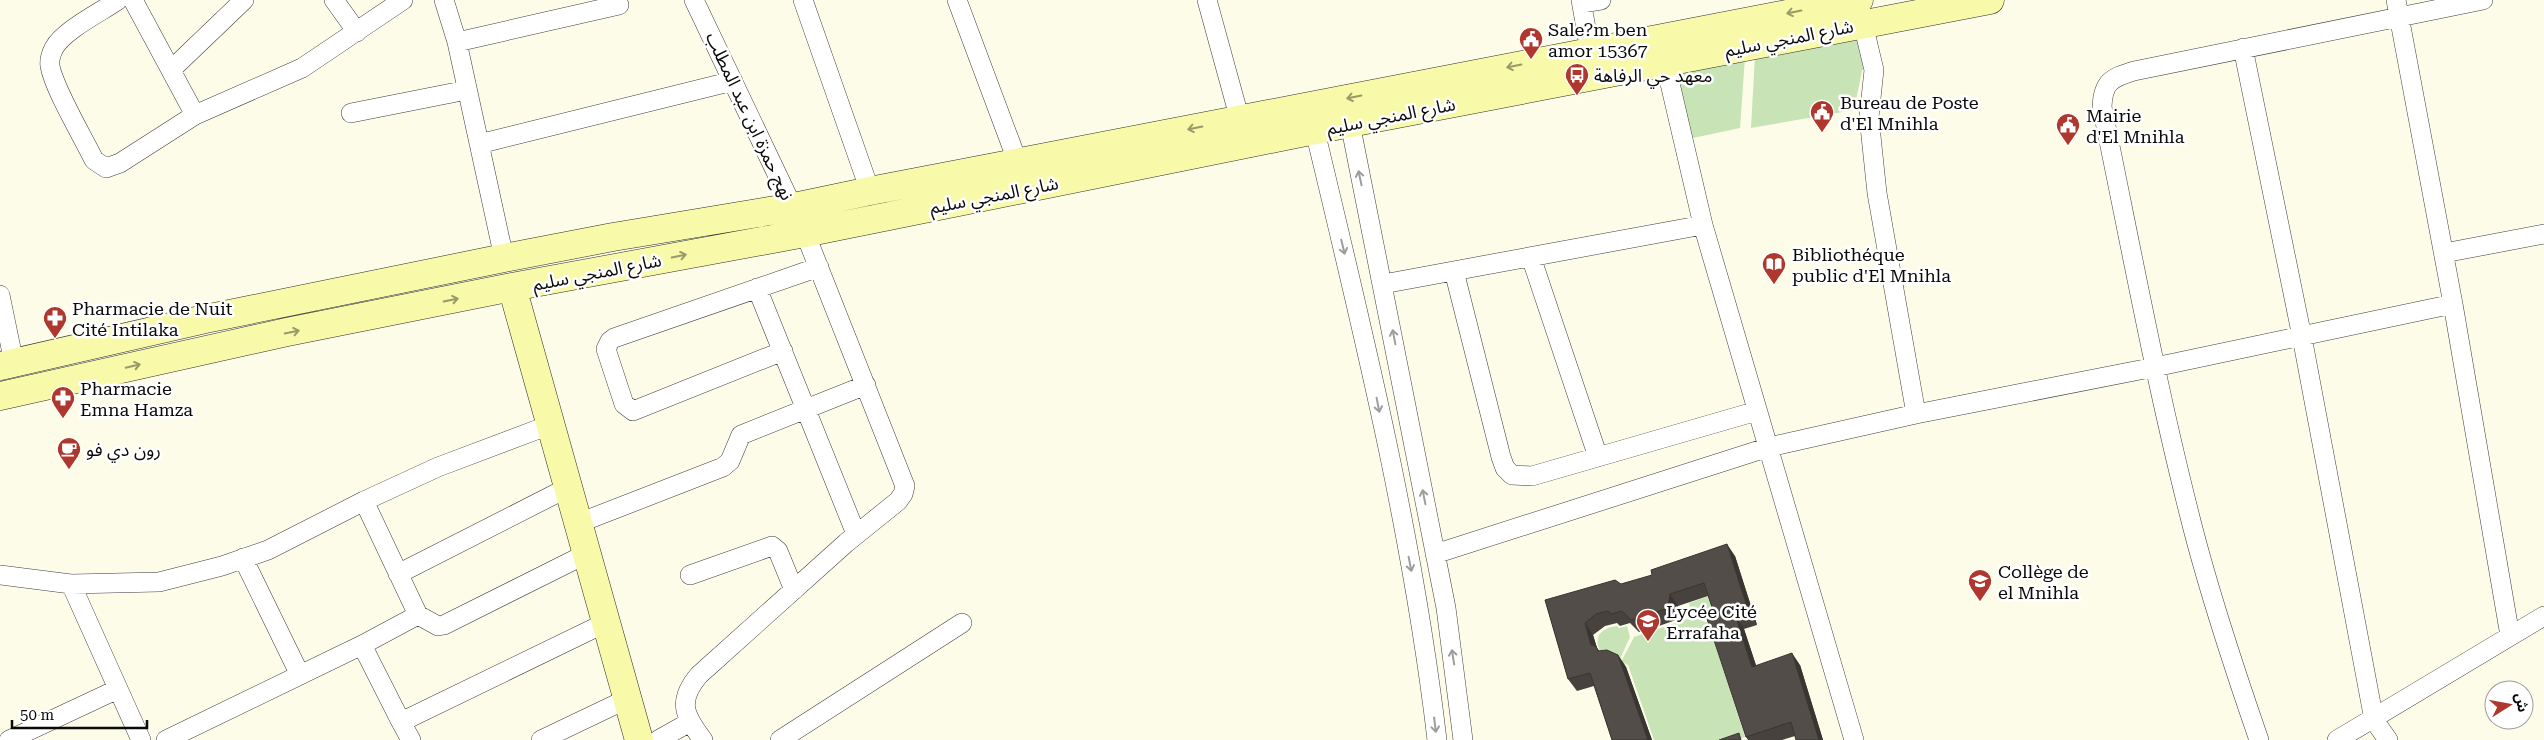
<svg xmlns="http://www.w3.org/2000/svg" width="2544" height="740" viewBox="0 0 2544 740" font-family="'Roboto Serif','Noto Sans Arabic',serif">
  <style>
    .green { fill: #c8e4b6 }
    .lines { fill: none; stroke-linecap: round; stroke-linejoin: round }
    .street-casing { stroke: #3d3d3d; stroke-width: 20 }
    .secondary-casing { stroke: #2c2c2c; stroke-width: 29 }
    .street { stroke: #fff; stroke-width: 19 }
    .secondary { stroke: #f8f9a9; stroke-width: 28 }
    .wall { fill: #47423e }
    .shaded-wall { fill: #393632 }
    .building { fill: #524d48; stroke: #393632 }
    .oneway { stroke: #999969 }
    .oneway2 { stroke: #9d9d9d }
    .labels { text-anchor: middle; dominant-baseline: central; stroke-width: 5; stroke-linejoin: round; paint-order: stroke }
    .poi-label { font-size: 18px; fill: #0a0a0a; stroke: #fff; text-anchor: start }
    .street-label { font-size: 18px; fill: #0a0a0a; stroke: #fff }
  </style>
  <rect width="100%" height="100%" fill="#fdfce9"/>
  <path class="green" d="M1875 30 1879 49 1862 71 1854 110 1751 128 1755 55Z
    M1745 57 1740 128 1679 141 1670 73Z
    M1712 595 1723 625 1692 612 1689 603Z
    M1693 617 1708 623 1745 737 1735 740H1654L1628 665 1621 662 1634 637Z
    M1617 626 1619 628 1627 626 1630 637 1620 659 1603 656C1592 640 1598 628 1617 626Z"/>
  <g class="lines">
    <g class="street-casing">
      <path id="street" d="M118 0C101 12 64 30 54 48 51 54 49 60 50 66 54 89 83 137 94 160L106 168 120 163 195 115 302 68 403 0
        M133 0 195 115
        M334 0 357 32
        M444 0 457 42 504 258
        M694 0 805 233 905 486 903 494 898 501 846 543 699 675C677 701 684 715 703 740
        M803 0 870 191
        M957 0 1018 163
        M1207 0 1240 120
        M1581 0 1590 51
        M2396 0 2453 304
        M1582 3 1601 0
        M1863 24 1874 70 1869 117 1877 193 1916 414
        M457 42 619 5
        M2243 48 2302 337 2374 720 2388 740
        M1665 62 1703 225 1854 740
        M171 70 244 0
        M351 113 467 90
        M1350 123 1446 608 1463 740
        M1315 131C1363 332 1413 534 1437 740
        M479 144 733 81
        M2444 253 2544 234
        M1531 257 1598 457
        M1454 271 1501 457 1505 468 1512 475 1532 476 1757 411
        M1383 284 1703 225
        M757 288 856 534
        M0 295 14 363
        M783 351 633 411 624 404 606 349 610 341 614 338 819 267
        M364 501 418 615 438 626 444 625 588 553
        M579 523 723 467 730 461 741 435 866 385
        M1435 554 1769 447 1916 414 2155 367 2453 304 2510 636
        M243 558 300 675
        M398 574 569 487
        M0 575 71 584 159 582 222 566 268 550 364 501 438 467 552 424
        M690 575 772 546 778 551 794 590
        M71 584 141 740
        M362 645 401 722 607 622
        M401 722 411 740
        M9 740 118 689
        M166 740 362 645 418 615
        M541 740 629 698
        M658 740 690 722
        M780 740 962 623
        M2259 740C2233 665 2208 590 2189 513 2155 379 2130 242 2102 107 2103 82 2111 78 2134 71L2483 0
        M2337 740 2544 616"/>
    </g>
    <g class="secondary-casing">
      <path id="secondary" d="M512 287 639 740
        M0 366 205 319 504 258 613 237 794 207 870 191 1859 0
        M0 396 287 332 512 287 805 233 1350 123 1990 0"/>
    </g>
    <use href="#street" class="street"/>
    <use href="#secondary" class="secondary"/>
  </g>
  <path class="wall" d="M1735 556 1757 625 1744 629 1756 665H1800L1823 740H1796L1795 736 1782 740H1748L1746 737 1714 613 1708 596 1678 606 1676 620 1656 627 1639 632 1630 623 1620 626 1617 623 1605 626 1593 635 1597 648 1599 651 1618 655 1626 667 1652 740H1612L1594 686 1577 691 1568 679 1545 600 1621 584Z"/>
  <path class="shaded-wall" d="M1727 544 1735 556 1757 625 1749 613Z
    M1670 594 1678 606 1676 620 1668 608Z
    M1736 617 1744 629 1760 678 1752 667Z
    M1585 623 1593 635 1597 648 1604 657 1591 645Z
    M1792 653 1800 665 1823 740H1819Z
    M1618 655 1626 667 1652 740H1648Z"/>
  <path class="building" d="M1727 544 1749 613 1736 617 1752 667 1792 653 1819 740H1796L1791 722 1746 737 1706 616 1714 613 1704 583 1670 594 1668 608 1648 615 1631 620 1622 611 1611 614 1608 611 1596 614 1585 623 1591 645 1596 646 1598 651 1607 650 1618 655 1648 740H1612L1590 673 1568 679 1545 600 1615 580 1621 584 1652 575 1651 570Z
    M1739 733 1741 740H1719Z"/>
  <defs><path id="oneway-shaft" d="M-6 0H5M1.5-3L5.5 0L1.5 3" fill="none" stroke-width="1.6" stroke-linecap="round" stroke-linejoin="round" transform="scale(1.25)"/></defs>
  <g class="oneway">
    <use href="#oneway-shaft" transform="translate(1794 12) rotate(169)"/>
    <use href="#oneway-shaft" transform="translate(1514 66) rotate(169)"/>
    <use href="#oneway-shaft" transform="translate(1354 97) rotate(169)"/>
    <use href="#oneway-shaft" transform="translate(1195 128) rotate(169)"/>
    <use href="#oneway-shaft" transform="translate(679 256) rotate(-11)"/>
    <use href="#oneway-shaft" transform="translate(451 300) rotate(-12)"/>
    <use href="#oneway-shaft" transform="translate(292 332) rotate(-11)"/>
    <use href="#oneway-shaft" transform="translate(133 366) rotate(-13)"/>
  </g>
  <g class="oneway2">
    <use href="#oneway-shaft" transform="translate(1360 178) rotate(-102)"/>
    <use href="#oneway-shaft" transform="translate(1343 247) rotate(76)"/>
    <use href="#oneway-shaft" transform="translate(1394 337) rotate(-101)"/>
    <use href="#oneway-shaft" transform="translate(1378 405) rotate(79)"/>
    <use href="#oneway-shaft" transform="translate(1424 497) rotate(-101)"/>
    <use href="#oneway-shaft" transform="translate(1410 564) rotate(79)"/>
    <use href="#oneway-shaft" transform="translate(1453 657) rotate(-99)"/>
    <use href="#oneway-shaft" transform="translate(1435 725) rotate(83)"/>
  </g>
  <defs>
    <g id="civic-pin" transform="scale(1.25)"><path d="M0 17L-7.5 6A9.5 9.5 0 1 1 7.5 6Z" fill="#af382e" stroke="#fff"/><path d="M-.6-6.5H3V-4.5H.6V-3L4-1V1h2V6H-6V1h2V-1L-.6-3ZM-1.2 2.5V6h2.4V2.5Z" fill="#fff"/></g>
    <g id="bus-pin" transform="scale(1.25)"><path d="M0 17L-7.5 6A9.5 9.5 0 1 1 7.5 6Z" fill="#af382e" stroke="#fff"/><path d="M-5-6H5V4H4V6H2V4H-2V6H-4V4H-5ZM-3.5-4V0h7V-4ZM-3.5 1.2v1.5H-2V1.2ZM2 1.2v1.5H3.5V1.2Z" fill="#fff"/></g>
    <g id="library-pin" transform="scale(1.25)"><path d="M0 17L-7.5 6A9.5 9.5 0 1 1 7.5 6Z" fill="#af382e" stroke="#fff"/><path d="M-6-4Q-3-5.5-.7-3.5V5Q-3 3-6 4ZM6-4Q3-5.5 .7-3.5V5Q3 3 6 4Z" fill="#fff"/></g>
    <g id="pharmacy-pin" transform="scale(1.25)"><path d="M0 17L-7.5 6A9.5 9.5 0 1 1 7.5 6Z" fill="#af382e" stroke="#fff"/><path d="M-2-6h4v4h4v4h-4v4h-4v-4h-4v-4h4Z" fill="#fff"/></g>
    <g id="cafe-pin" transform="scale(1.25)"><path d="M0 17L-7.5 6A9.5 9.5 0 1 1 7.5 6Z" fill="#af382e" stroke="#fff"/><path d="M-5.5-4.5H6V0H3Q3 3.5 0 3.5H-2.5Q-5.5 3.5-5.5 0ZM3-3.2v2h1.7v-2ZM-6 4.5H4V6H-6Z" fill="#fff"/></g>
    <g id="school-pin" transform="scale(1.25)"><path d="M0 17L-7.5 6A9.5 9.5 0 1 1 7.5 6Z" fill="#af382e" stroke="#fff"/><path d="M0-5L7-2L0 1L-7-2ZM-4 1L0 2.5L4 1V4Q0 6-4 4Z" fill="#fff"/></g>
  </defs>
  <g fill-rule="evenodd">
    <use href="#civic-pin" x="1531" y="39"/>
    <use href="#bus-pin" x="1577" y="75"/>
    <use href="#civic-pin" x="1822" y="112"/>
    <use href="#civic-pin" x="2068" y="125"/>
    <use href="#library-pin" x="1774" y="264"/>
    <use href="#pharmacy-pin" x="55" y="318"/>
    <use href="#pharmacy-pin" x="63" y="398"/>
    <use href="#cafe-pin" x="69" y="449"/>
    <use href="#school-pin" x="1980" y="581"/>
    <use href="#school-pin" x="1648" y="621"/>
  </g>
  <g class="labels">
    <g class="poi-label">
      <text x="1548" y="29">Sale?m ben<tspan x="1548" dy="21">amor 15367</tspan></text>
      <text x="1594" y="75">معهد حي الرفاهة</text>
      <text x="1840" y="102">Bureau de Poste<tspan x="1840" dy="21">d'El Mnihla</tspan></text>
      <text x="2086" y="115">Mairie<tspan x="2086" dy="21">d'El Mnihla</tspan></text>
      <text x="1792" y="254">Bibliothéque<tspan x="1792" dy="21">public d'El Mnihla</tspan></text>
      <text x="72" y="308">Pharmacie de Nuit<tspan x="72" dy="21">Cité Intilaka</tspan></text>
      <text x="80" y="388">Pharmacie<tspan x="80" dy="21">Emna Hamza</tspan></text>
      <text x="86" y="449">رون دي فو</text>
      <text x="1998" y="571">Collège de<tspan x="1998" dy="21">el Mnihla</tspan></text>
      <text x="1666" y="611">Lycée Cité<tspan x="1666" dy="21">Errafaha</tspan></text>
    </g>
    <g class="street-label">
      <text transform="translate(1789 38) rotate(-11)">شارع المنجي سليم</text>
      <text transform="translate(750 116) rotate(65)">نهج حمزة ابن عبد المطلب</text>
      <text transform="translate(1391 116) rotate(-11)">شارع المنجي سليم</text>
      <text transform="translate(994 195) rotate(-11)">شارع المنجي سليم</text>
      <text transform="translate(597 272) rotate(-11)">شارع المنجي سليم</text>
    </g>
  </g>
  <g transform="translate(2509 705) rotate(79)"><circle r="24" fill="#ffffff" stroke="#9d9d9d"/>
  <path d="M0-4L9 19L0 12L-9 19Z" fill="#af382e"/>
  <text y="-8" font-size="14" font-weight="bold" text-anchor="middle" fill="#0a0a0a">ش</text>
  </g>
  <path d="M12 720v8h135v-8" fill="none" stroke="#0a0a0a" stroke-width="2.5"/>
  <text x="20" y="720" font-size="15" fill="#0a0a0a" stroke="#ffffff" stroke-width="4" paint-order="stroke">50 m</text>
</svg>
